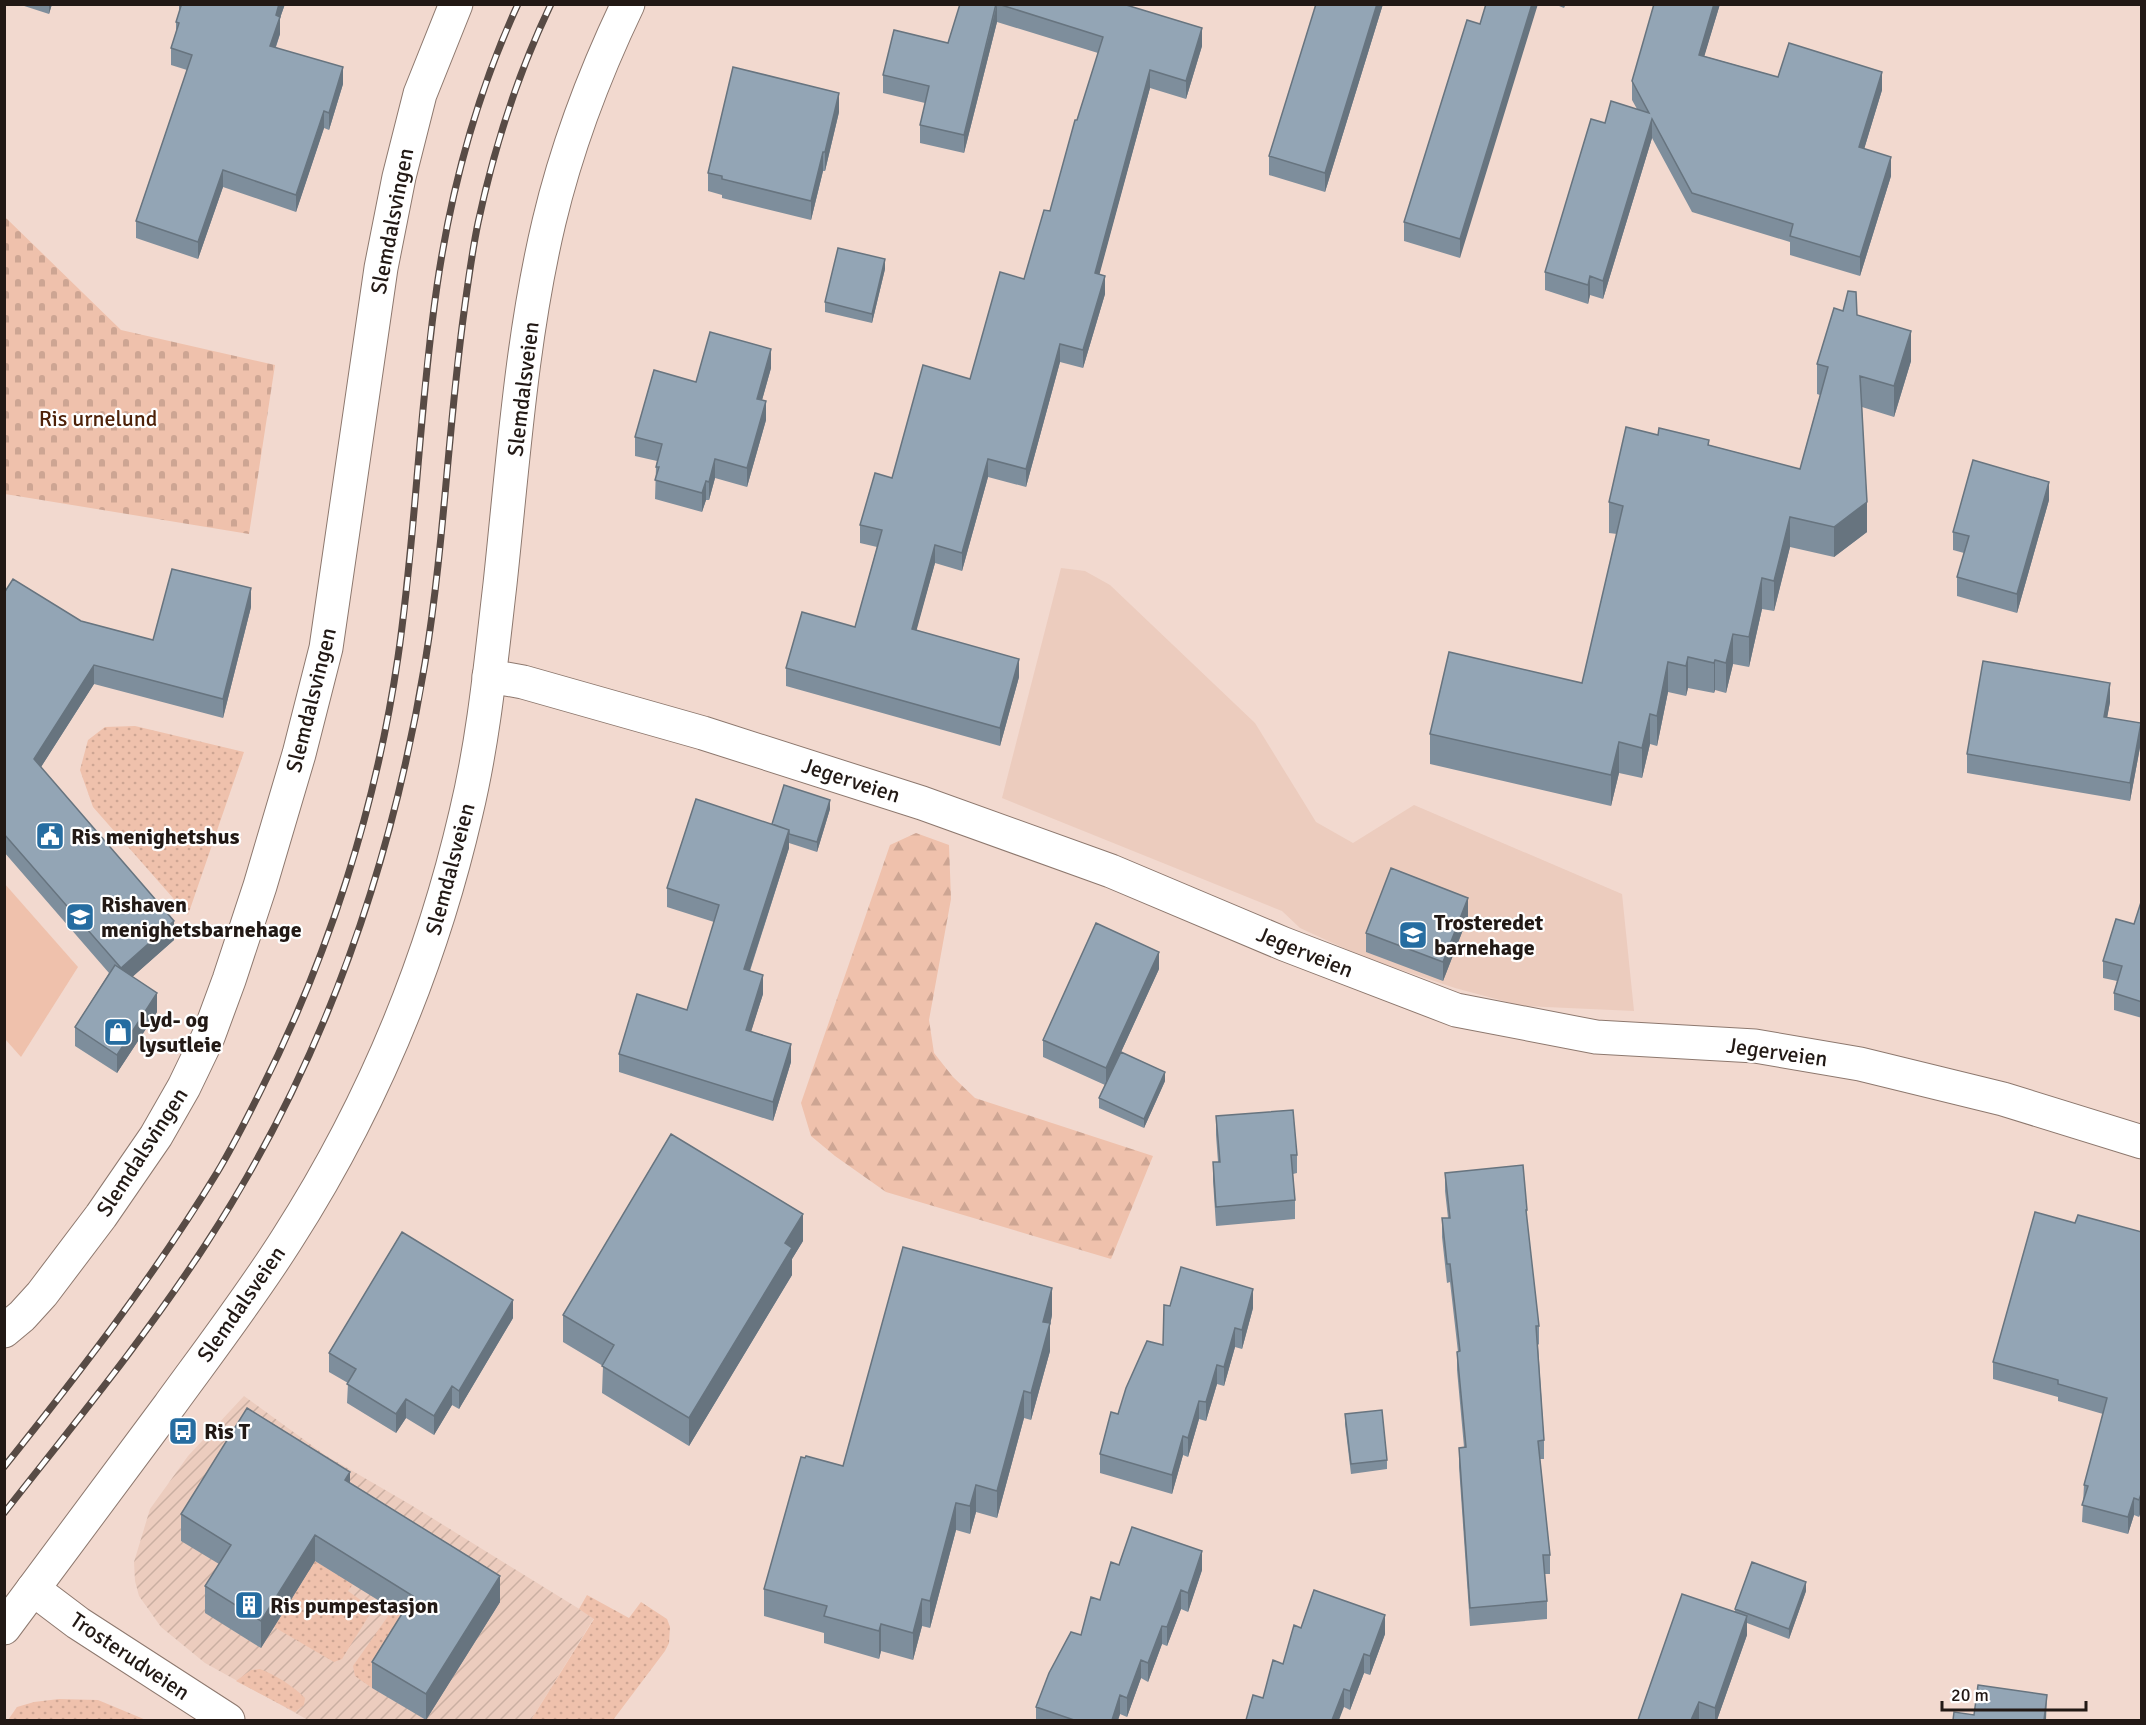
<svg xmlns="http://www.w3.org/2000/svg" width="2146" height="1725" viewBox="0 0 2146 1725" font-family="Signika,sans-serif">
  <style>
    .built { fill: #ecccbe }
    .industrial { fill: url(#industrial-furrows) }
    .grass { fill: url(#grass-dots) }
    .forest { fill: url(#forest-firs) }
    .cemetery { fill: url(#cemetery-stones) }
    .green { fill: #efc1ac }
    .lines { fill: none; stroke-linecap: round; stroke-linejoin: round }
    .minor-casing { stroke: #8d786e; stroke-width: 35 }
    .major-casing { stroke: #8d786e; stroke-width: 35 }
    .minor { stroke: #fff; stroke-width: 33 }
    .major { stroke: #fff; stroke-width: 33 }
    .rail-casing { stroke: #584b45; stroke-width: 7 }
    .rail { stroke: #fff; stroke-width: 4.5; stroke-dasharray: 14; stroke-linecap: butt }
    .wall { fill: #7e8e9c }
    .shaded-wall { fill: #67747f }
    .building { fill: #93a5b5; stroke: #67747f; stroke-width: 1.5 }
    .labels { text-anchor: middle; dominant-baseline: central; stroke-width: 4.5; stroke-linejoin: round; paint-order: stroke }
    .street-label { font-size: 22px; fill: #221915; stroke: #fff }
    .park-label { font-size: 22px; fill: #4d2108; stroke: #fff }
    .poi-label { font-size: 22px; font-weight: bold; fill: #221915; stroke: #fff; text-anchor: start }
  </style>
  <defs>
    <pattern id="industrial-furrows" width="10" height="10" patternUnits="userSpaceOnUse" patternTransform="scale(1.5)"><rect width="10" height="10" fill="#ecccbe"/><path d="M-1 1l2-2M0 10L10 0M9 11l2-2" fill="none" stroke="#caafa2"/></pattern>
    <pattern id="grass-dots" width="8" height="8" patternUnits="userSpaceOnUse" patternTransform="scale(1.5)"><rect width="8" height="8" fill="#efc1ac"/><path d="M2 2h.1M6 6h.1" fill="none" stroke="#cda593" stroke-width="1.8" stroke-linecap="round"/></pattern>
    <pattern id="forest-firs" width="22" height="20" patternUnits="userSpaceOnUse" patternTransform="scale(1.5)"><rect width="22" height="20" fill="#efc1ac"/><path d="M5 1l3.5 6h-7zM16 11l3.5 6h-7z" fill="#cda593"/></pattern>
    <pattern id="cemetery-stones" width="16" height="16" patternUnits="userSpaceOnUse" patternTransform="scale(1.5)"><rect width="16" height="16" fill="#efc1ac"/><path d="M2 7V4a2 2 0 0 1 4 0v3zM10 15v-3a2 2 0 0 1 4 0v3z" fill="#cda593"/></pattern>
  </defs>
  <rect width="100%" height="100%" fill="#f2d9cf"/>
  <path class="built" d="M1061 568 1085 571 1110 585 1255 723 1316 822 1353 843 1414 805 1622 894 1634 1011 1522 1006 1455 988 1363 957 1300 928 1282 911 1002 798Z"/>
  <path class="industrial" d="M244 1396 325 1455 411 1505 594 1618 531 1720H308L205 1663 161 1627 139 1596 135 1581 134 1562 150 1509 188 1456Z"/>
  <path class="grass" d="M135 726 244 752 188 915 93 807 80 770 88 740 105 727Z
    M312 1559 353 1584 348 1591 373 1609 342 1659 334 1662 274 1627 292 1598Z
    M587 1595 629 1618 641 1602 667 1619 670 1627 669 1643 665 1651 613 1720H531L594 1619 579 1609Z
    M393 1609 414 1622 372 1688 355 1676 353 1666Z
    M260 1669C276 1675 293 1686 305 1698L304 1705 295 1712 236 1681 251 1670Z
    M59 1699 98 1700 146 1720H8L17 1707 34 1702Z"/>
  <path class="forest" d="M916 833 949 845 951 899 929 1020 934 1053 953 1077 975 1098 1153 1156 1111 1259 886 1192 835 1156 811 1136 801 1103 890 845Z"/>
  <path class="cemetery" d="M5 217 121 330 275 365 249 534 5 494Z"/>
  <path class="green" d="M4 883 78 967 21 1057 5 1039Z"/>
  <g class="lines">
    <g class="minor-casing">
      <path id="minor" d="M489 676 523 682 703 733 922 803 1111 871 1284 944 1456 1010 1596 1037 1755 1046 1860 1064 2003 1099 2142 1142
        M4 1331 22 1316 42 1294 101 1216 156 1136 184 1087 208 1037 229 980 260 886 299 754 326 648 381 268 399 177 420 94 456 4
        M33 1589 78 1623 228 1720"/>
    </g>
    <g class="major-casing">
      <path id="major" d="M4 1628C59 1554 114 1480 169 1406 209 1351 251 1296 287 1239 371 1108 431 964 466 813 484 738 491 661 500 584 513 464 521 340 549 222 567 146 594 75 628 4"/>
    </g>
    <use href="#minor" class="minor"/>
    <use href="#major" class="major"/>
    <g class="rail-casing">
      <path id="rail" d="M4 1467C80 1372 155 1275 218 1171 233 1146 246 1120 259 1094 328 958 376 808 398 657 416 534 419 409 437 286 451 189 477 93 518 4
        M4 1513C73 1425 145 1338 206 1244 321 1068 391 869 425 663 444 547 448 429 464 312 468 282 472 252 478 223 494 148 518 73 551 4"/>
    </g>
    <use href="#rail" class="rail"/>
  </g>
  <path class="wall" d="M18 4H52L49 14Z
    M179 4H285L280 18V34L276 47 343 84 329 130 324 128 296 212 223 187 198 259 136 238V221L187 70 171 65V48L176 33V22L179 13Z
    M960 4H1123L1202 46 1186 99 1150 88 1099 274 1105 294 1083 368 1060 362 1026 487 988 477 962 571 935 563 916 630 1019 677 1000 746 786 686V668L855 627 877 547 860 543V525L892 478 970 379 1024 279 1050 211 1098 53 997 22 964 153 920 143V125L925 103 883 93V75L948 43Z
    M1383 4 1325 192 1269 175V156Z
    M1554 4H1566L1564 8Z
    M1720 4 1704 56 1778 77 1882 90 1864 149 1891 176 1860 276 1790 255V242L1692 212 1652 138 1603 299 1590 295 1588 304 1545 290V272L1605 123 1637 109 1632 100V81Z
    M1480 24 1460 258 1404 241V222Z
    M839 112 825 171H823L811 220 722 198V195L708 191V173Z
    M885 269 872 323 825 312V302Z
    M1857 315 1911 361 1894 417 1862 407 1867 532 1834 557 1790 547 1774 611 1762 609 1749 667 1733 664 1726 693 1715 690 1714 693 1688 688 1686 696 1668 692 1657 746 1650 744 1642 778 1619 773 1611 806 1430 764V734L1582 683 1617 534 1609 533V502L1658 435 1709 445 1800 469 1820 395 1817 394V364Z
    M771 368 762 400 766 420 747 487 715 478 709 500H706L702 512 655 499 656 467 657 461 635 456V437L696 382Z
    M2049 500 2017 613 1957 596V577L1964 553 1953 550V532Z
    M4 593 81 621 153 640 251 607 223 718 94 684 41 767 174 940 132 977 157 1012 117 1073 75 1046V1027L109 973 4 852Z
    M2110 702 2107 717 2141 742 2130 801 1967 773V754Z
    M830 809 817 852 789 843V848L750 971 763 994 751 1031 791 1062 773 1121 619 1072V1054L687 1010 714 922 667 907V888L772 824Z
    M2142 899V1018L2114 1010V993L2117 981 2103 978V961L2134 924Z
    M1468 917 1443 981 1366 952V933Z
    M1159 969 1121 1052 1165 1081 1144 1128 1099 1108V1098L1105 1085 1043 1057V1040Z
    M1216 1116 1297 1155V1173L1293 1174 1295 1200V1219L1216 1226 1213 1181V1162H1218L1216 1135Z
    M1445 1173 1527 1210V1224L1539 1326V1344L1538 1345 1544 1440V1459H1540L1550 1555V1574H1545L1547 1601V1619L1470 1626 1459 1467V1448L1464 1447 1457 1370V1352H1458L1450 1282 1447 1283 1442 1237V1218H1448L1445 1191Z
    M2075 1223 2142 1232V1508L2139 1517 2134 1515 2128 1534 2082 1522 2084 1485 2103 1414 2058 1401V1397L1993 1379V1362Z
    M803 1241 792 1259V1275L689 1446 602 1393 603 1366 563 1342V1315Z
    M1170 1306 1253 1308 1242 1349 1235 1347 1224 1386 1217 1384 1206 1421 1199 1419 1188 1457 1183 1455 1172 1494 1100 1473V1454L1118 1414 1163 1345Z
    M1052 1315 1050 1325V1351L1031 1420 1024 1418 997 1518 976 1512 970 1534 956 1530 930 1628 922 1626 913 1660 881 1651 879 1659 824 1643V1633L764 1616V1589L805 1458 843 1466Z
    M513 1318 459 1409 452 1405 434 1435 406 1418 396 1433 347 1403 348 1383 329 1372V1353Z
    M1345 1414 1387 1460V1469L1351 1474 1345 1424Z
    M350 1483 500 1602 426 1720 372 1688V1662L402 1615 315 1561 261 1648 205 1613V1586L219 1564 181 1541V1514Z
    M1202 1570 1188 1612 1181 1609 1167 1646 1162 1644 1148 1682 1141 1678 1127 1717 1120 1714 1118 1720H1036V1707L1081 1635 1100 1600Z
    M1806 1591 1789 1639 1747 1623V1635L1717 1720H1638L1735 1612V1609Z
    M1301 1628 1385 1634 1370 1675 1364 1673 1350 1710 1344 1707 1263 1698 1283 1664Z"/>
  <path class="shaded-wall" d="M49 4H52L49 14Z
    M279 4H285L280 18V34L270 63V46L276 15Z
    M997 4V22L964 153V135Z
    M1377 4H1383L1325 192V173Z
    M1532 4H1538L1460 258V239Z
    M1714 4H1720L1699 74V55Z
    M1202 28V46L1186 99V81Z
    M343 67V84L329 130V113Z
    M1150 70V88L1095 291V273Z
    M1882 72V90L1859 166V147Z
    M839 93V112L825 171V152Z
    M324 111V128L296 212V195Z
    M1652 119V138L1603 299V281Z
    M823 152V171L811 220V201Z
    M1891 157V176L1860 276V257Z
    M223 170V187L198 259V242Z
    M885 259V269L872 323V314Z
    M1105 276V294L1083 368V350Z
    M1590 276V295L1588 304V285Z
    M1911 331V361L1894 417V386Z
    M1060 344V362L1026 487V469Z
    M771 349V368L757 418V399Z
    M766 401V420L747 487V468Z
    M715 459V478L709 500V482Z
    M988 459V477L962 571V553Z
    M706 481V500L702 512V493Z
    M2049 482V500L2017 613V594Z
    M1867 502V532L1834 557V527Z
    M1790 517V547L1774 611V581Z
    M935 545V563L912 647V629Z
    M1762 578V609L1749 667V637Z
    M251 588V607L223 718V699Z
    M1733 634V664L1726 693V663Z
    M1688 657V688L1686 696V666Z
    M1019 659V677L1000 746V728Z
    M1715 660V690L1714 693V663Z
    M1668 662V692L1657 746V716Z
    M94 665V684L34 778V759Z
    M2110 683V702L2104 735V717Z
    M1650 714V744L1642 778V748Z
    M2141 723V742L2130 801V783Z
    M1619 742V773L1611 806V775Z
    M830 800V809L817 852V842Z
    M789 830V848L744 988V969Z
    M1468 898V917L1443 981V962Z
    M174 921V940L121 987V968Z
    M1159 952V969L1106 1085V1068Z
    M763 975V994L746 1048V1030Z
    M157 993V1012L117 1073V1055Z
    M791 1044V1062L773 1121V1102Z
    M1165 1072V1081L1144 1128V1119Z
    M803 1214V1241L792 1259V1275L689 1446V1418L785 1243Z
    M1052 1288V1315L1050 1325V1351L1031 1420V1393L1043 1322Z
    M1253 1289V1308L1242 1349V1330Z
    M513 1300V1318L459 1409V1391Z
    M1235 1328V1347L1224 1386V1367Z
    M1217 1365V1384L1206 1421V1402Z
    M452 1386V1405L434 1435V1416Z
    M1024 1391V1418L997 1518V1491Z
    M406 1399V1418L396 1433V1414Z
    M1199 1401V1419L1188 1457V1438Z
    M1183 1436V1455L1172 1494V1475Z
    M350 1472V1498L345 1480Z
    M976 1485V1512L970 1534V1506Z
    M2142 1491V1508L2139 1517V1500Z
    M2134 1498V1515L2128 1534V1517Z
    M956 1503V1530L930 1628V1601Z
    M315 1535V1561L261 1648V1621Z
    M1202 1551V1570L1188 1612V1593Z
    M500 1576V1602L426 1720V1694Z
    M1806 1582V1591L1789 1639V1629Z
    M1181 1590V1609L1167 1646V1627Z
    M922 1599V1626L913 1660V1633Z
    M1385 1615V1634L1370 1675V1656Z
    M1747 1616V1635L1717 1720H1715V1708Z
    M881 1624V1651L879 1659V1631Z
    M1162 1626V1644L1148 1682V1663Z
    M1364 1654V1673L1350 1710V1691Z
    M1141 1660V1678L1127 1717V1698Z
    M1344 1689V1707L1339 1720H1332Z
    M1120 1695V1714L1118 1720H1112Z
    M2047 1695 2046 1720H2044Z
    M1699 1702V1720H1691Z"/>
  <path class="building" d="M179 4H279L276 15 280 17 270 46 343 67 329 113 324 111 296 195 223 170 198 242 136 221 192 55 171 48 179 23 176 22 181 6 179 5Z
    M960 4H996L964 135 920 125 929 86 883 75 894 30 948 43Z
    M998 4H1123L1202 28 1186 81 1150 70 1095 273 1105 276 1083 350 1060 344 1026 469 988 459 962 553 935 545 912 629 1019 659 1000 728 786 668 802 612 855 627 882 530 860 525 875 473 892 478 923 365 970 379 1000 272 1024 279 1044 210 1050 211 1075 120H1077L1103 37Z
    M1316 4H1377L1325 173 1269 156Z
    M1486 4H1532L1460 239 1404 222 1467 20 1480 24Z
    M1654 4H1714L1699 55 1778 77 1789 43 1882 72 1859 147 1891 157 1860 257 1790 236 1793 224 1692 193 1652 119 1603 281 1590 276 1588 285 1545 272 1591 119 1605 123 1611 101 1649 113 1632 81Z
    M733 67 839 93 825 152H823L811 201 722 179V176L708 173Z
    M838 248 885 259 872 314 825 302Z
    M1848 291 1856 292 1857 315 1911 331 1894 386 1860 376 1867 502 1834 527 1790 517 1774 581 1762 578 1749 637 1733 634 1726 663 1715 660 1714 663 1688 657 1686 666 1668 662 1657 716 1650 714 1642 748 1619 742 1611 775 1430 734 1449 652 1582 683 1623 506 1609 502 1626 427 1658 435 1659 428 1709 440 1708 445 1800 469 1828 367 1817 364 1834 308 1843 311Z
    M710 332 771 349 757 399 766 401 747 468 715 459 709 482 706 481 702 493 655 480 659 467H656L662 444 635 437 654 370 696 382Z
    M1973 460 2049 482 2017 594 1957 577 1969 536 1953 532Z
    M172 569 251 588 223 699 94 665 34 759 174 921 121 968 4 834V593L13 579 81 621 153 640Z
    M1983 661 2110 683 2104 717 2141 723 2130 783 1967 754Z
    M784 785 830 800 817 842 789 834V830L772 824Z
    M696 799 789 830 744 969 763 975 746 1030 791 1044 773 1102 619 1054 637 994 687 1010 719 905 667 888Z
    M1391 868 1468 898 1443 962 1366 933Z
    M2142 899V1002L2114 993 2122 966 2103 961 2116 919 2134 924Z
    M1096 923 1159 952 1106 1068 1043 1040Z
    M115 965 157 993 117 1055 75 1027Z
    M1121 1052 1165 1072 1144 1119 1099 1098Z
    M1293 1110 1297 1155H1291L1295 1200 1216 1207 1213 1162H1220L1216 1116Z
    M671 1134 803 1214 785 1243 792 1248 689 1418 602 1366 614 1345 563 1315Z
    M1523 1165 1527 1210H1526L1539 1326H1536L1544 1440 1538 1441 1550 1555H1543L1547 1601 1470 1608 1459 1448 1466 1447 1457 1352 1460 1351 1450 1264H1447L1442 1218H1450L1445 1173Z
    M2035 1212 2075 1223 2078 1215 2142 1232V1491L2139 1500 2134 1498 2128 1517 2082 1505 2088 1486 2084 1485 2107 1398 2058 1384V1380L1993 1362Z
    M402 1232 513 1300 459 1391 452 1386 434 1416 406 1399 396 1414 347 1384 356 1369 329 1353Z
    M903 1247 1052 1288 1043 1322 1050 1323 1031 1393 1024 1391 997 1491 976 1485 970 1506 956 1503 930 1601 922 1599 913 1633 881 1624 879 1631 824 1616 827 1606 764 1589 801 1457 805 1458 806 1456 843 1466Z
    M1181 1267 1253 1289 1242 1330 1235 1328 1224 1367 1217 1365 1206 1402 1199 1401 1188 1438 1183 1436 1172 1475 1100 1454 1111 1412 1118 1414 1126 1388 1147 1341 1163 1345 1164 1305 1170 1306Z
    M247 1408 350 1472 345 1480 500 1576 426 1694 372 1662 413 1596 315 1535 261 1621 205 1586 231 1545 181 1514Z
    M1382 1410 1387 1460 1351 1464 1345 1414Z
    M1132 1527 1202 1551 1188 1593 1181 1590 1167 1627 1162 1626 1148 1663 1141 1660 1127 1698 1120 1695 1112 1720H1074L1036 1707 1049 1673 1071 1632 1081 1635 1091 1597 1100 1600 1111 1562 1119 1565Z
    M1752 1562 1806 1582 1789 1629 1735 1609Z
    M1314 1590 1385 1615 1370 1656 1364 1654 1350 1691 1344 1689 1332 1720H1246L1253 1695 1263 1698 1273 1660 1283 1664 1294 1625 1301 1628Z
    M1682 1594 1747 1616 1715 1708 1699 1702 1691 1720H1638Z
    M1978 1685 2047 1695 2044 1720H1953L1954 1712 1974 1715Z"/>
  <defs>
    <g id="civic-square" transform="scale(1.5)"><rect x="-9" y="-9" width="18" height="18" rx="4" fill="#266da1" stroke="#fff"/><path d="M-.6-6.5H3V-4.5H.6V-3L4-1V1h2V6H-6V1h2V-1L-.6-3ZM-1.2 2.5V6h2.4V2.5Z" fill="#fff"/></g>
    <g id="school-square" transform="scale(1.5)"><rect x="-9" y="-9" width="18" height="18" rx="4" fill="#266da1" stroke="#fff"/><path d="M0-5L7-2L0 1L-7-2ZM-4 1L0 2.5L4 1V4Q0 6-4 4Z" fill="#fff"/></g>
    <g id="shop-square" transform="scale(1.5)"><rect x="-9" y="-9" width="18" height="18" rx="4" fill="#266da1" stroke="#fff"/><path d="M-5-2.5h2.3a2.7 3.5 0 0 1 5.4 0H5L5.5 6h-11ZM-1.5-2.5h3a1.5 2.3 0 0 0-3 0Z" fill="#fff"/></g>
    <g id="bus-square" transform="scale(1.5)"><rect x="-9" y="-9" width="18" height="18" rx="4" fill="#266da1" stroke="#fff"/><path d="M-5-6H5V4H4V6H2V4H-2V6H-4V4H-5ZM-3.5-4V0h7V-4ZM-3.5 1.2v1.5H-2V1.2ZM2 1.2v1.5H3.5V1.2Z" fill="#fff"/></g>
    <g id="building-square" transform="scale(1.5)"><rect x="-9" y="-9" width="18" height="18" rx="4" fill="#266da1" stroke="#fff"/><path d="M-4-6H4V6H1V3H-1V6H-4ZM-2.5-4.3h1.7v1.8h-1.7ZM.8-4.3h1.7v1.8H.8ZM-2.5-1h1.7V.8h-1.7ZM.8-1h1.7V.8H.8Z" fill="#fff"/></g>
  </defs>
  <g fill-rule="evenodd">
    <use href="#civic-square" x="50" y="836"/>
    <use href="#school-square" x="80" y="917"/>
    <use href="#school-square" x="1413" y="935"/>
    <use href="#shop-square" x="118" y="1032"/>
    <use href="#bus-square" x="183" y="1431"/>
    <use href="#building-square" x="249" y="1605"/>
  </g>
  <g class="labels">
    <g class="street-label">
      <text transform="translate(392 221) rotate(-79)">Slemdalsvingen</text>
      <text transform="translate(523 389) rotate(-83)">Slemdalsveien</text>
      <text transform="translate(311 700) rotate(-76)">Slemdalsvingen</text>
      <text transform="translate(851 780) rotate(18)">Jegerveien</text>
      <text transform="translate(450 869) rotate(-75)">Slemdalsveien</text>
      <text transform="translate(1305 952) rotate(22)">Jegerveien</text>
      <text transform="translate(1777 1052) rotate(8)">Jegerveien</text>
      <text transform="translate(142 1152) rotate(-57)">Slemdalsvingen</text>
      <text transform="translate(241 1304) rotate(-55)">Slemdalsveien</text>
      <text transform="translate(130 1656) rotate(34)">Trosterudveien</text>
    </g>
    <g class="park-label">
      <text x="98" y="418">Ris urnelund</text>
    </g>
    <g class="poi-label">
      <text x="71" y="836">Ris menighetshus</text>
      <text x="101" y="904">Rishaven<tspan x="101" dy="25">menighetsbarnehage</tspan></text>
      <text x="1434" y="922">Trosteredet<tspan x="1434" dy="25">barnehage</tspan></text>
      <text x="139" y="1019">Lyd- og<tspan x="139" dy="25">lysutleie</tspan></text>
      <text x="204" y="1431">Ris T</text>
      <text x="270" y="1605">Ris pumpestasjon</text>
    </g>
  </g>
  <rect width="2146" height="1725" fill="none" stroke="#221915" stroke-width="12"/>
  <path d="M1942 1701v9h144v-9" fill="none" stroke="#221915" stroke-width="3"/>
  <text x="1951" y="1701" font-size="18" fill="#221915" stroke="#ffffff" stroke-width="4.5" paint-order="stroke">20 m</text>
</svg>
